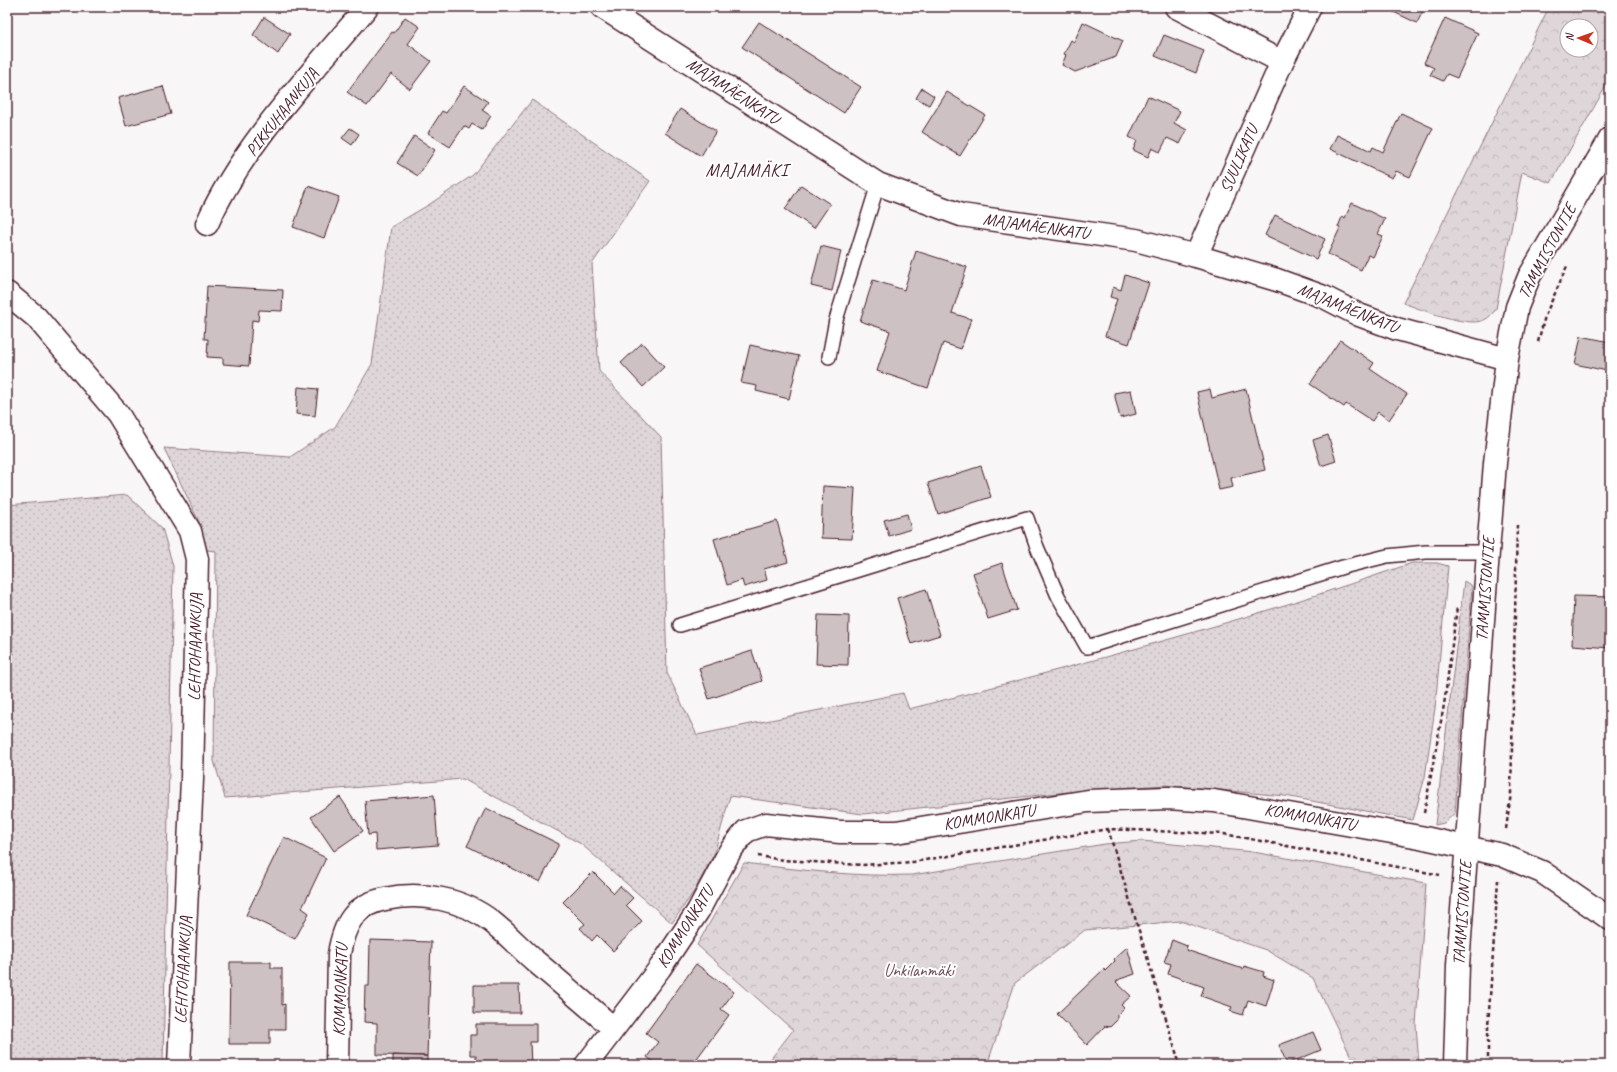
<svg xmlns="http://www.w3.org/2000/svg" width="1617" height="1072" viewBox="0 0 1617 1072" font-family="Caveat,sans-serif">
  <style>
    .grass { fill: url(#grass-dots); stroke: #947a82 }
    .forest { fill: url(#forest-crowns); stroke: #947a82; fill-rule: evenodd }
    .building { fill: #cdc1c4; stroke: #4a1f2b }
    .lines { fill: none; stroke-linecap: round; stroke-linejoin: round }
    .service-casing { stroke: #4a1f2b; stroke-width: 16 }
    .minor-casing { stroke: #4a1f2b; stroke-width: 25 }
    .tertiary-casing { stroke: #4a1f2b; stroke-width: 25 }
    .path { stroke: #4a1f2b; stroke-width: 2.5; stroke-dasharray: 4 3; stroke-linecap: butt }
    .service { stroke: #fff; stroke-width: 13 }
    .minor { stroke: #fff; stroke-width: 22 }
    .tertiary { stroke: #fff; stroke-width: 22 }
    .labels { text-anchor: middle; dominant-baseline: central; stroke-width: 4; stroke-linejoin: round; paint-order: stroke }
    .street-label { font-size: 17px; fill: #4a1f2b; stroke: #fff }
    .park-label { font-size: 17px; fill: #6f4d56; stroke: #fff }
    .neighbourhood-label { font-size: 18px; letter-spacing: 1px; fill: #4a1f2b; stroke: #fff }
  </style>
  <defs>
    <pattern id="grass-dots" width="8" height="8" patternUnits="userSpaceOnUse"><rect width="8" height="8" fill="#ded6d9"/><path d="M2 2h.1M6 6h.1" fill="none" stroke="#c0b7ba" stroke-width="1.8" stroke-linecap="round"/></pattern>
    <pattern id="forest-crowns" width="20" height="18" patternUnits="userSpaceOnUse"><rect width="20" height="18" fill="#ded6d9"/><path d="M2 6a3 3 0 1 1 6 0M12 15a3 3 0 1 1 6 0" fill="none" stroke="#c0b7ba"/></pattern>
  </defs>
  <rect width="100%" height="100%" fill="#f8f6f7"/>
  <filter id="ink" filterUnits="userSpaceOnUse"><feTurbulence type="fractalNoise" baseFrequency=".025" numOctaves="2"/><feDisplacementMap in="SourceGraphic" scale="8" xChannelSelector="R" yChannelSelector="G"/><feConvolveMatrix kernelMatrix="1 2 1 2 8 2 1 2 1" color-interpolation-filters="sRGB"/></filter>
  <g filter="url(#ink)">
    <path class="grass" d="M532 100 650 181 592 264 599 371 661 437 667 673 697 735 903 693 909 709C1078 665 1247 621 1412 563H1437L1448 566 1435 708 1425 777 1413 820 1285 796 1165 785 1068 792 863 814 730 796 714 854 695 890 672 923 581 844 463 779 225 798 214 761 216 551 206 550 200 524 164 448 290 457 335 427 372 364 391 227 430 204 473 175Z
      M127 495 162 528 173 566 163 1065H7V505Z
      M1464 581 1472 586 1455 813 1444 823 1435 825Z"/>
    <path class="forest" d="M1549 7H1610V79L1551 183 1522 172 1496 309C1493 313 1489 318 1484 320 1468 328 1420 309 1403 303ZM1567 26H1591V50H1567Z
      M1142 841 1253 852 1426 883 1416 1025 1419 1065H1355L1313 978 1266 950 1180 921 1085 930 1015 983 987 1065H766L793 1030 697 945 744 863C800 870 855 877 912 875L1105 844Z"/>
    <path class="building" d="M1383 7H1425L1417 23Z
      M264 17 290 34 278 54 253 35Z
      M405 17 420 27 408 44 431 61 410 89 391 74 367 106 347 92 392 32 394 33Z
      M1445 18 1478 33 1457 78 1447 74 1443 81 1430 75 1434 68 1424 63Z
      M759 22 861 87 844 113 742 47Z
      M1083 22 1123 41 1116 57 1075 72 1062 65 1066 55 1064 54 1071 40 1074 42Z
      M1164 35 1204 51 1196 73 1155 56Z
      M163 86 171 114 126 126 118 98Z
      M464 86 488 102 482 110 491 116 482 130 472 124 469 129 464 126 450 147 428 133 442 111 446 113Z
      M922 88 934 96 929 105 916 98Z
      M947 92 985 115 960 156 922 132Z
      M1148 96 1180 111 1174 123 1187 130 1180 144 1167 138 1160 152 1152 148 1148 157 1133 150 1137 141 1129 137Z
      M680 109 716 131 701 156 665 133Z
      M1401 113 1433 128 1410 177 1396 171 1392 178 1330 149 1337 135 1371 151 1373 147 1383 152Z
      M350 128 359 134 352 145 342 138Z
      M414 136 435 150 418 176 397 163Z
      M801 185 830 204 814 228 785 209Z
      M308 186 339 197 324 238 293 227Z
      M1352 203 1385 219 1378 234 1383 236 1373 257 1368 255 1361 270 1328 254 1340 228 1338 227 1342 217 1345 218Z
      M1275 215 1325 239 1316 259 1265 235Z
      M821 246 841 251 832 291 811 286Z
      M916 251 967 267 952 313 971 319 961 349 943 343 928 388 877 371 890 331 860 321 873 280 904 290Z
      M1125 275 1149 283 1129 344 1105 336 1117 299 1110 297 1113 287 1121 290Z
      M207 286 283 290 282 311 259 310 258 321 252 320 249 366 223 364V358L207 357 208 339H204Z
      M1581 336 1610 342V356L1607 371 1575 364Z
      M1340 340 1374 363 1370 369 1407 394 1389 420 1378 412 1372 421 1346 404 1344 407 1310 384Z
      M642 343 664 367 643 387 621 363Z
      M750 345 799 356 789 399 756 391 757 386 741 383Z
      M298 387 318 389 315 416 296 414Z
      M1210 389 1212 398 1246 389 1265 470 1231 478 1233 487 1219 490 1197 392Z
      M1131 390 1136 414 1120 418 1114 393Z
      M1328 435 1336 461 1321 466 1313 440Z
      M981 466 991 497 938 514 928 483Z
      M823 486 855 488 852 539 821 538Z
      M907 514 911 529 889 536 884 520Z
      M777 521 788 562 764 569 767 580 744 587 742 580 727 585 714 539Z
      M1002 563 1017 610 988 619 973 573Z
      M926 589 940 635 911 644 897 598Z
      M1574 596 1610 597V648L1572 645Z
      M818 615 849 616 848 665 816 664Z
      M752 651 762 681 709 699 699 668Z
      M434 795 438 845 376 850 375 834 368 835 365 801Z
      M340 797 363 831 334 851 311 817Z
      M486 808 559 844 540 882 467 846Z
      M284 837 326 858 302 908 309 913 295 939 246 915Z
      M593 872 614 893 620 886 633 898 626 905 642 921 613 951 597 935 592 941 580 928 585 924 563 902Z
      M370 940 431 942 427 1056 377 1055V1023L364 1022 365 986H369Z
      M1172 940 1187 946 1186 950 1243 969 1244 966 1264 972 1263 976 1274 980 1266 1006 1248 1000 1243 1015 1230 1011 1232 1007 1201 996 1204 987 1168 974 1171 964 1164 962Z
      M1127 947 1135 974 1120 979 1116 982 1131 996 1121 1005 1124 1008 1117 1015V1020L1110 1027 1105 1026 1087 1045 1057 1014 1104 969 1105 971 1115 961 1114 959Z
      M230 962H271V968H282V1005L285 1004V1029H270V1044H229Z
      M696 964 734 992 721 1009 729 1015 692 1065H658L647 1057 658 1042 646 1033Z
      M474 985H519L520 1013H474Z
      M476 1024H536V1042H530L531 1065H476V1055H470V1035H476Z
      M1313 1032 1321 1050 1287 1064 1279 1045Z
      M393 1055 427 1056V1065H393Z"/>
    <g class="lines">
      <g class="service-casing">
        <path id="service" d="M829 357 836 320 878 184
          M680 625 1027 518 1037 547 1058 596 1087 647 1343 567 1387 556 1426 552H1488"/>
      </g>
      <g class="minor-casing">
        <path id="minor" d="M1176 7 1282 62 1196 256
          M1282 62 1310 7
          M207 224C242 145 312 73 367 7
          M7 293 36 317 118 414 190 531 197 559 192 779 179 1065
          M337 1065 339 954C344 924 354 905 385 899 421 891 463 899 492 922 507 934 520 948 535 961 561 983 587 1005 613 1028
          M586 1065 660 968 698 911 730 851 746 831 766 824 840 832H896L1088 801 1167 798 1214 801 1420 837 1502 855 1542 872 1610 919"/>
      </g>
      <g class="tertiary-casing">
        <path id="tertiary" d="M602 7 878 184 961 215 1136 240 1196 256 1277 280 1324 297 1359 315 1397 329 1507 359
          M1455 1065 1458 965 1488 552 1495 463 1507 359 1517 307 1529 277 1610 139"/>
      </g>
      <path class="path" d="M1538 342 1545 316 1568 264
        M1424 813 1444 705 1457 607
        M1108 829 1180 1065
        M1506 829 1511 793 1517 525
        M758 856 783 860 862 865 913 862 1108 829 1224 834 1440 875
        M1488 1065V1026L1498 880"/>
      <use href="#service" class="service"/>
      <use href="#minor" class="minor"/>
      <use href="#tertiary" class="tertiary"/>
    </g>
  </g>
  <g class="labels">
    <g class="street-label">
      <text transform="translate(733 91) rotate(33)">MAJAMÄENKATU</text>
      <text transform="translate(282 112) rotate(-52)">PIKKUHAANKUJA</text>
      <text transform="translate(1239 159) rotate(-66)">SUULIKATU</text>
      <text transform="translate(1036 226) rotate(8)">MAJAMÄENKATU</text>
      <text transform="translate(1547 251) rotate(-62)">TAMMISTONTIE</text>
      <text transform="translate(1348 308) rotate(22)">MAJAMÄENKATU</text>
      <text transform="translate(1485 589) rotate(-86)">TAMMISTONTIE</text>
      <text transform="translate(195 647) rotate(-89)">LEHTOHAANKUJA</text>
      <text transform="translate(989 817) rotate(-9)">KOMMONKATU</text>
      <text transform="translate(1310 817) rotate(10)">KOMMONKATU</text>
      <text transform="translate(1462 913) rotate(-86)">TAMMISTONTIE</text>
      <text transform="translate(685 927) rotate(-58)">KOMMONKATU</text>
      <text transform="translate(183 970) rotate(-87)">LEHTOHAANKUJA</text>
      <text transform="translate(340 990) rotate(-88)">KOMMONKATU</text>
    </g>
    <g class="park-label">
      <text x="919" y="970">Unkilanmäki</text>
    </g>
    <g class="neighbourhood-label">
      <text x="747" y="170">MAJAMÄKI</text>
    </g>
  </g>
  <rect width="1617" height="1072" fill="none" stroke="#fff" stroke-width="24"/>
  <rect x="12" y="12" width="1593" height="1048" fill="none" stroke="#4a1f2b" stroke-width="1.5" filter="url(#ink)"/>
  <g transform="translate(1579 38) rotate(272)"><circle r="19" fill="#ffffff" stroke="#b7a5aa"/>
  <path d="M0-3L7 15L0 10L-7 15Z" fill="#c8321e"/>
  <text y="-6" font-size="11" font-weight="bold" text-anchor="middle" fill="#4a1f2b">N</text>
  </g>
</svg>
